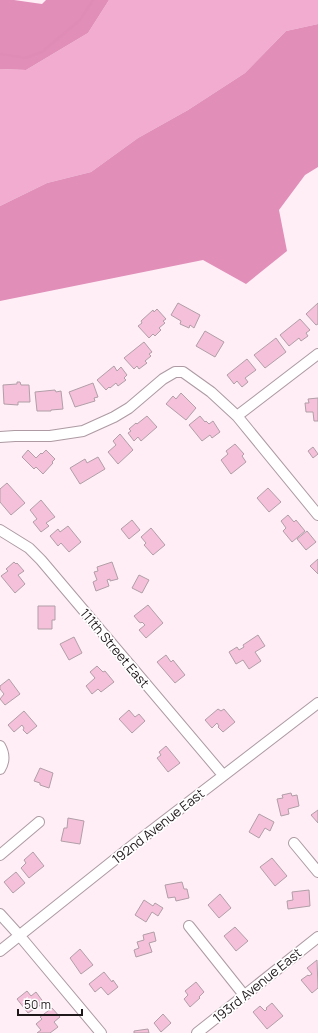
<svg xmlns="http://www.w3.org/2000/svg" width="318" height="1033" viewBox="0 0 318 1033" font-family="Manrope,sans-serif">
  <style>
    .green { fill: #f1accf }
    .forest { fill: #e18eb9 }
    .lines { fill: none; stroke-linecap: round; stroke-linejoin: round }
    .stream { stroke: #df8db7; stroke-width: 2.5 }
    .building { fill: #f5c1da; stroke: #b19ea7 }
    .minor-casing { stroke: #ad9aa3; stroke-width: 12 }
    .minor { stroke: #fff; stroke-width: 10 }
    .labels { text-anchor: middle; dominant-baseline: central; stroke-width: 3.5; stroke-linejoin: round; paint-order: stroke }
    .street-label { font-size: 13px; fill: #20191c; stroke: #fff }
  </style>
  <rect width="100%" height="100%" fill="#ffeef6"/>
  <path class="green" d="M109 0H318V24L286 31 245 73 188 110 138 138 91 172 47 183 0 206V69L26 70 88 33Z"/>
  <path class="forest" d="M0 0H14L42 4 46 0H109L88 33 26 70 0 69Z
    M318 24V167L305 175 279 210 287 251 246 284 203 260 0 301V206L47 183 91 172 138 138 188 110 245 73 286 31Z"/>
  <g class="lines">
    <path class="stream" d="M0 54 25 58 42 52 80 20 93 0"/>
  </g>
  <path class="building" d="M178 303 200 315 194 328 190 325 189 328 180 324 181 321 171 315Z
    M318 303V324L316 325 306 314Z
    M157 309 166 319 163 321 165 323 159 328 161 330 155 336 153 334 149 338 138 326 142 323 141 321 153 310 154 312Z
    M300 319 310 330 306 333 308 336 301 341 299 338 289 346 280 335Z
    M205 331 224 342 215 357 196 346Z
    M276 338 286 352 265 368 254 355Z
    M144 342 152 352 149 354 151 356 145 361 147 363 139 369 137 366 134 369 124 358Z
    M247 359 256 370 245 378 248 382 242 387 237 381 234 384 227 375Z
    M114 366 117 371 121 367 127 375 124 378 126 380 118 386 116 383 110 388 109 387 106 390 97 380Z
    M17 382H20L21 385H29L30 402H18V405L4 404 3 385 17 384Z
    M93 383 98 397 94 398 95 401 75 407 69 392Z
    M55 390 56 392 61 391 63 409 51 410V411H37L35 392Z
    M181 393 196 408 186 420 166 404 173 396 176 399Z
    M318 398V421H314L313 412H306L305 403H309L308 399Z
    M147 416 157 427 141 441 138 437 134 441 128 433 131 431 129 429 136 423 137 424Z
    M200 416 205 422 206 421 209 424 213 421 220 432 212 438 210 435 202 441 189 425Z
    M120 434 133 450 118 464 108 452 116 445 113 441Z
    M235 444 244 454 242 456 246 462 231 474 221 460 228 454 226 451Z
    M313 447 318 454 313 458 308 451Z
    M28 450 36 458 41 453 42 454 46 450 55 459 52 462 53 463 43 474 36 467 34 469 22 457Z
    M98 457 105 469 80 484 70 468 85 459 87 463Z
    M7 483 25 503 11 515 0 502V489Z
    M268 488 281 502 269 512 257 498Z
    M41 500 55 517 46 523 49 526 41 532 33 522 37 519 30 510Z
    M288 515 294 522 296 520 305 531 292 542 283 531 286 528 281 521Z
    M132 520 140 530 129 539 121 529Z
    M68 526 81 542 69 552 61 543 58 546 50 536 58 529 60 532Z
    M151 528 165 545 153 555 144 545 146 543 141 537Z
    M307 531 316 542 306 550 297 539Z
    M318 559V574L310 566Z
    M14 562 16 564 17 563 24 571 18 575 25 584 15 593 1 576 8 571 6 569Z
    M112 562 118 579 110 581V579L107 580 109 586 96 591 93 582 97 580 94 572 98 571 97 567Z
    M139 575 149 580 142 593 132 588Z
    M148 605 163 623 146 638 139 630 145 625 142 622 141 623 139 622 134 616Z
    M38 606H55V620H52V629H38Z
    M258 635 265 646 255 652 261 661 249 669 243 660 236 664 229 652 237 647 239 650 244 647 243 645Z
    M74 637 82 653 69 660 60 644Z
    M166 655 171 662 173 660 185 675 175 683 157 662Z
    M97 666 103 672 105 671 114 682 101 692 98 689 92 694 86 686 95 678 90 672Z
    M9 679 20 694 5 705 0 699 4 694 0 689V686Z
    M218 709 221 711 224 709 235 722 223 732 218 727 219 726 217 723 212 728 205 720Z
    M129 710 135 717 139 714 145 721 132 733 119 719Z
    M24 711 37 726 27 734 23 730 24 728 22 725 14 732 8 725Z
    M166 746 180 763 168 772 157 758 161 755 159 752Z
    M40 768 53 773 49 788 40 785V783L34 781Z
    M291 793 292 796 297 795 299 806 288 809 289 814 281 816 277 799 283 798 282 795Z
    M318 810V823L311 815Z
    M259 814 274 822 270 831 265 828 259 838 249 832Z
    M68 818 84 821 80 844 61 841 64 828H67Z
    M33 852 44 866 29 878 21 868 26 863 24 860Z
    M272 858 287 876 275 886 260 867Z
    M16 872 25 883 13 893 4 882Z
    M182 882 184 889H187L189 898 176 901 175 897 168 898 165 885Z
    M309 890 310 906 288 909 287 901 293 900 292 892Z
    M220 894 231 908 219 918 208 905Z
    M144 900 153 906 155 903 163 908 158 916 152 912 146 922 135 915Z
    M235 927 248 941 236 951 224 936Z
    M154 932 156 941 149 943 152 952 136 957 134 950 139 948 137 942 144 940 143 935Z
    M80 949 93 965 81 974 70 958Z
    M317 960 318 988 312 993 301 980 308 975 309 976 312 974 307 968Z
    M104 972 112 982 113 980 118 987 108 995 101 987 95 992 89 984Z
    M196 982 204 992 199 997 200 998 190 1007 184 999 188 995 185 991Z
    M27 991 31 996 36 992 44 1003 28 1013 17 999Z
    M272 1003 283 1016 267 1029 253 1012 260 1006 265 1011 267 1009 266 1008Z
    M52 1008 60 1017 54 1022 58 1027 50 1033H37L41 1030 36 1024 42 1019 40 1017Z
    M163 1014 171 1023 161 1032 154 1023Z
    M148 1029 149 1033H134V1031Z"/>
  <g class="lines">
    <g class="minor-casing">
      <path id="minor" d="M237 416 318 354
        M0 437 15 436H50L83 431 114 417 129 408 163 379 175 372H183L211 392 237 416 318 515
        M0 530 29 548 41 560 223 775
        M0 746C4 753 5 761 0 769
        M294 843 318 872
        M0 855 39 822
        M0 914 19 935 101 1033
        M189 926 244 995
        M0 951 133 845 318 703
        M197 1033 318 937"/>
    </g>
    <use href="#minor" class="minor"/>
  </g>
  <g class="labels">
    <g class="street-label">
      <text transform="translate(115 648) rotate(50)">111th Street East</text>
      <text transform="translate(158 826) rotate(-38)">192nd Avenue East</text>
      <text transform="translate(257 985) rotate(-39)">193rd Avenue East</text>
    </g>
  </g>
  <path d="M18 1009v6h64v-6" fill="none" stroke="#20191c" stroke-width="2"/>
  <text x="24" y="1009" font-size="12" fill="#20191c" stroke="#ffffff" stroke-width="3" paint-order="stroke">50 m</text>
</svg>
